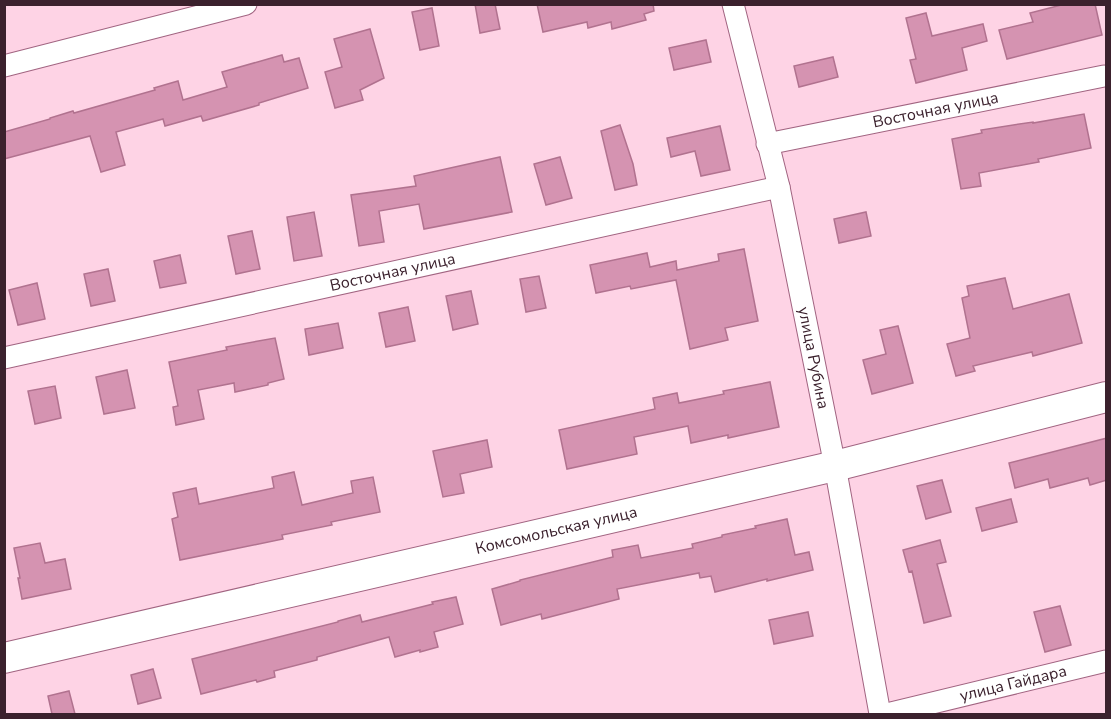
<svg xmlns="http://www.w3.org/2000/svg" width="1111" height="719" viewBox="0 0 1111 719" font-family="'Nunito Sans',sans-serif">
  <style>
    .building { fill: #d593b1; stroke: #b1728f; stroke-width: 1.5 }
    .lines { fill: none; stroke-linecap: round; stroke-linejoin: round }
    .street-casing { stroke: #a16481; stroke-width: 23 }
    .secondary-casing { stroke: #a16481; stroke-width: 32 }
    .street { stroke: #fff; stroke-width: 21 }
    .secondary { stroke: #fff; stroke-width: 30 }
    .labels { text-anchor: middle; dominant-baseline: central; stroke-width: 5; stroke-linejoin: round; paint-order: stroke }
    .street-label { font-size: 16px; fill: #3b212d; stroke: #fed3e5 }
  </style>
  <rect width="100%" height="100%" fill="#fed3e5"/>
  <path class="building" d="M475 4H495L500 29 480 33Z
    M537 4H653L654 11 644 14 646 20 612 29 611 22 588 28 587 22 543 32Z
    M1065 4H1095L1102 35 1007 59 999 30 1033 22 1030 13Z
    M432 8 439 46 420 50 412 12Z
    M926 13 932 36 983 24 987 41 962 48 967 70 916 83 910 60 916 59 906 18Z
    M370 29 384 78 360 90 363 100 335 108 325 72 342 67 334 39Z
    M706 40 711 62 674 70 669 48Z
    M282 55 284 62 299 58 308 88 259 103V105L203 121 201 116 165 126 163 119 116 132 125 165 101 172 90 136 4 159V132L50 119V118L73 111 74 113 155 90 154 88 178 81 183 100 227 87 222 72Z
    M833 57 838 77 799 87 794 66Z
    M1084 114 1091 148 1038 159 1039 162 979 173 981 186 961 189 952 139 982 133 981 130 1033 122V123Z
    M620 125 633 164 637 185 615 190 601 131Z
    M720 126 730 170 701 176 695 151 671 157 667 138Z
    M500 157 512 212 424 229 419 204 379 211 384 242 359 246 351 195 416 186 414 176Z
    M560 157 572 198 546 205 534 164Z
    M314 212 322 256 294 261 287 217Z
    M866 212 871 236 839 243 834 219Z
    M252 231 260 269 236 274 228 236Z
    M744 249 758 321 725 328 728 340 690 349 676 280 631 289 630 286 596 293 590 265 647 253 650 267 676 261 677 270 719 261 718 254Z
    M180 255 186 283 160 288 154 261Z
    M108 269 115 301 91 306 84 274Z
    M539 276 546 308 526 312 520 279Z
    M1005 278 1013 309 1069 294 1082 343 1033 356 1032 352 973 366 975 371 956 376 947 344 970 338 962 298 969 296 967 286Z
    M37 283 45 319 18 325 9 290Z
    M471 291 478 324 453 330 446 296Z
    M408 307 415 341 386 347 379 313Z
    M338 323 343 348 309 355 305 329Z
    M898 326 913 383 872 394 863 360 886 354 880 330Z
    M275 338 284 379 268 383V385L235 392 234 383 198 390 204 419 176 425 173 407 178 406 169 362 227 350 226 347Z
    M127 370 135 408 104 414 96 377Z
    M770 382 779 427 728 438V435L691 443 688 426 634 437 637 454 567 469 559 430 655 409 653 398 677 393 679 403 724 394 723 391Z
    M55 386 61 418 35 424 28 391Z
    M1107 438V480L1090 485 1088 478 1050 488 1048 479 1015 488 1009 463Z
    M487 440 492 467 460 474 464 493 443 497 433 451Z
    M294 472 302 505 353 493 351 481 373 477 380 512 331 522 332 525 282 535 283 539 180 560 172 519 178 517 173 493 196 488 199 504 274 488 272 477Z
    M942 480 951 512 926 519 917 486Z
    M1011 499 1017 522 982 531 976 508Z
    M787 519 795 555 809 552 813 570 767 581V579L715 592 711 576 700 578 699 573 617 589 619 599 542 619 541 614 501 625 492 589 520 581V580L613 557 612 550 638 545 641 558 693 548 692 544 722 537V535L756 528 755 526Z
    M940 540 946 562 937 564 951 616 924 623 912 571 909 572 903 550Z
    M40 543 45 563 65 559 71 589 22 599 18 578H20L14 548Z
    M456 597 463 624 434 632 438 647 420 652V650L395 657 389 637 317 657V660L274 671 275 677 257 682 256 680 201 694 192 659 338 622V621L360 615 362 622 433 604 432 602Z
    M1060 606 1071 645 1045 652 1034 612Z
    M808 612 813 636 774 644 769 620Z
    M153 669 161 698 138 704 131 675Z
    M69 691 75 714H52L48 696Z"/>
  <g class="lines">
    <g class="street-casing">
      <g id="street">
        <path id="s1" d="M733 4 779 187 835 466 880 714"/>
        <path d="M4 66 246 4"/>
        <path id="s2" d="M767 144 1104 76"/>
        <path id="s3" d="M4 358 779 187"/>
        <path id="s4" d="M887 714 1106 661"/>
      </g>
    </g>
    <g class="secondary-casing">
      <g id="secondary">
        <path id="s5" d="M4 658 835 466 1106 397"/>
      </g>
    </g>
    <use href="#street" class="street"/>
    <use href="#secondary" class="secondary"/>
  </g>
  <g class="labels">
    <g class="street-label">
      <text stroke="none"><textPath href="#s2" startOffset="172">Восточная улица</textPath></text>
      <text stroke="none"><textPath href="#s3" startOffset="398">Восточная улица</textPath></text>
      <text stroke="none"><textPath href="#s1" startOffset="363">улица Рубина</textPath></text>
      <text stroke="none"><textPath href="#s5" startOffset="567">Комсомольская улица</textPath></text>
      <text stroke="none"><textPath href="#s4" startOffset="130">улица Гайдара</textPath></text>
    </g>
  </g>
  <rect width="1111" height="719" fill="none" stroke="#3b212d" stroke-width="12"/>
</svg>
